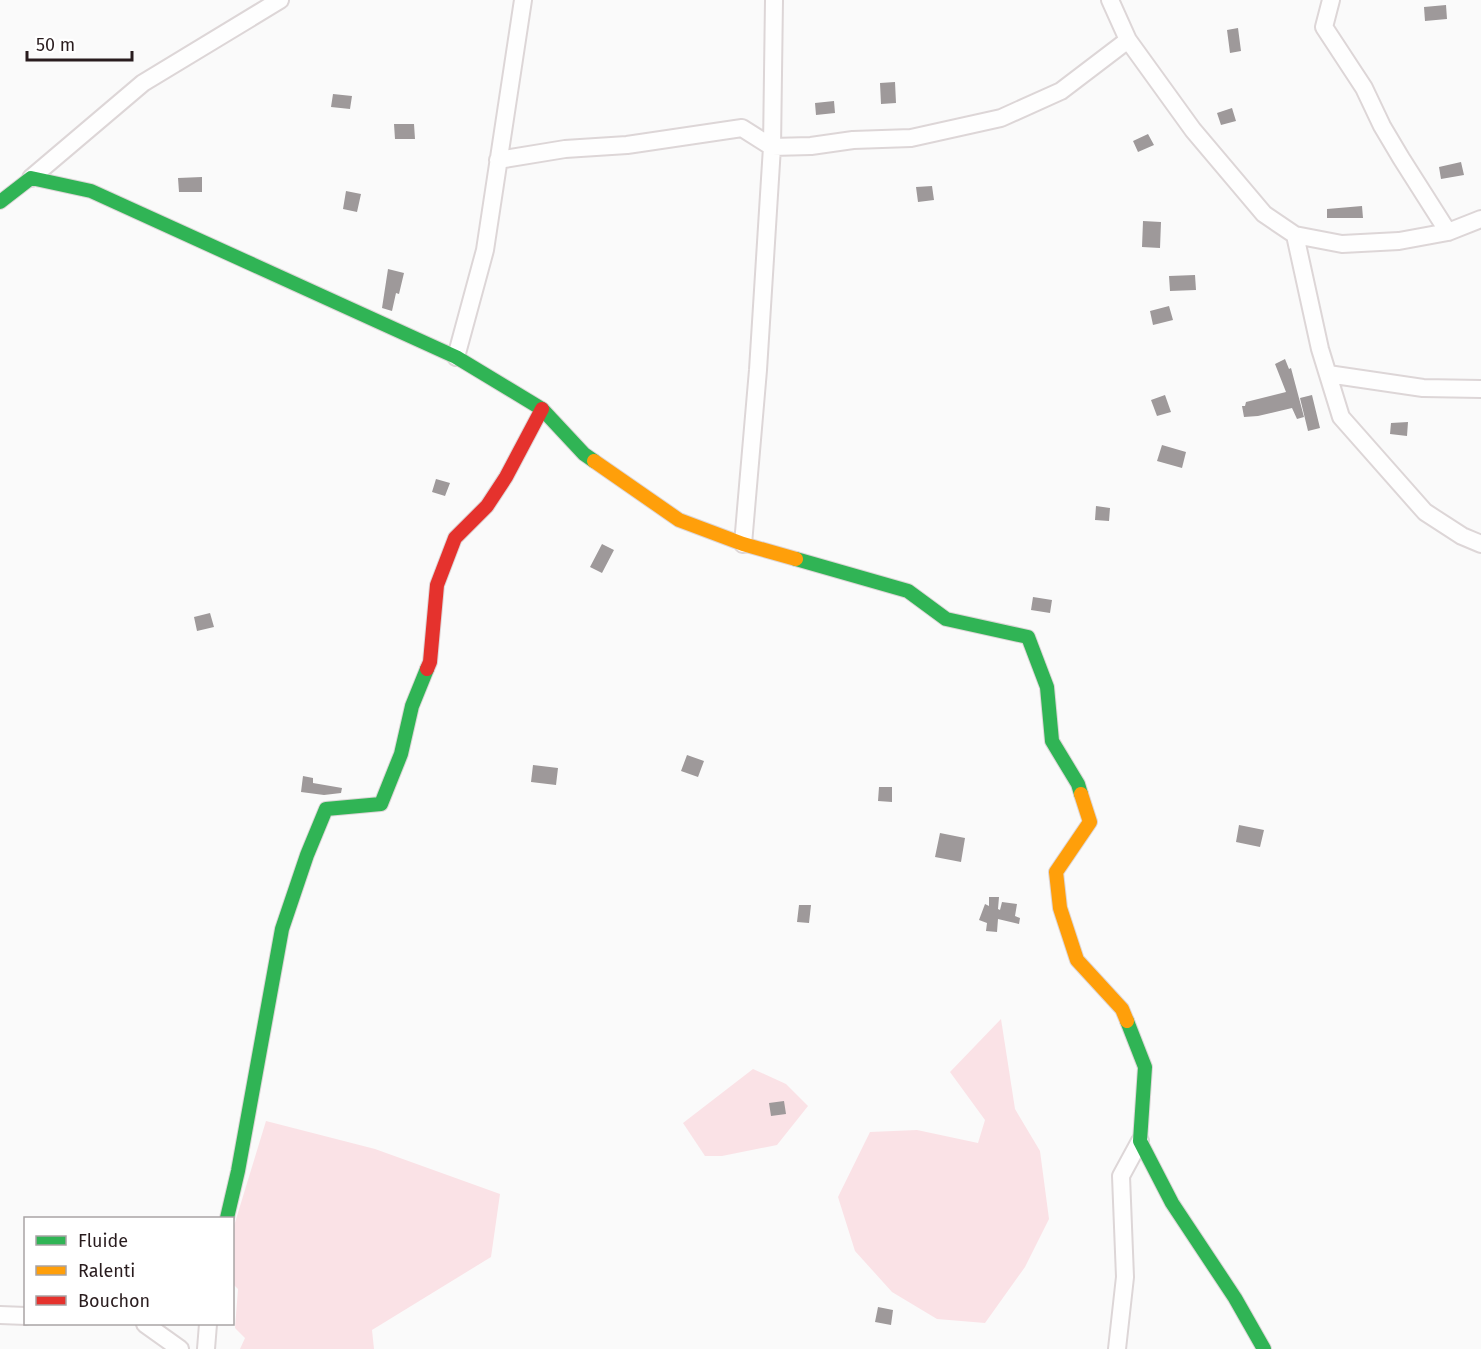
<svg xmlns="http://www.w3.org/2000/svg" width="1481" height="1349" viewBox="0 0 1481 1349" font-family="'Fira Sans',sans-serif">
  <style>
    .green { fill: #fae2e6 }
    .building { fill: #9e999a }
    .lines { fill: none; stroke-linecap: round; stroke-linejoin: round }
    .street-casing { stroke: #ddd6d7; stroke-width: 20 }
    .fast-casing { stroke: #ddd6d7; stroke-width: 16 }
    .slow-casing { stroke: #ddd6d7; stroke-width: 16 }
    .jam-casing { stroke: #ddd6d7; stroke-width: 16 }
    .street { stroke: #fefefe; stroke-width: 16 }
    .fast { stroke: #30b455; stroke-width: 14 }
    .slow { stroke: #ff9f0a; stroke-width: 14 }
    .jam { stroke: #e5322d; stroke-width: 14 }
  </style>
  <rect width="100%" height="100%" fill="#fafafa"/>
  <path class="green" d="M1001 1019 1015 1109 1040 1151 1049 1219 1025 1267 985 1323 937 1319 892 1292 855 1251 838 1197 870 1132 917 1130 978 1143 985 1120 950 1072Z
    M753 1069 786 1084 808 1106 777 1145 722 1156H705L683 1123Z
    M266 1121 375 1149 500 1194 491 1257 372 1330 374 1349H240L245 1338 235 1328 238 1289 233 1284V1229Z"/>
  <path class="building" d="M1446 5 1447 19 1425 21 1424 7Z
    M1238 28 1241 51 1230 53 1227 30Z
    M895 82 896 103 881 104 880 83Z
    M333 94 352 96 350 109 331 107Z
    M834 101 835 113 816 115 815 103Z
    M1232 108 1236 121 1221 125 1217 113Z
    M394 124H414L415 139H395Z
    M1148 134 1154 145 1138 152 1133 141Z
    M1461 162 1464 175 1441 179 1439 167Z
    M202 177V192H179L178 178Z
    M932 186 934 200 918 202 916 187Z
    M346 191 361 194 357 212 343 209Z
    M1362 206 1363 218H1327V209Z
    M1143 221 1161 222 1160 248 1142 247Z
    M388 269 404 273 399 294 396 293 392 311 382 308Z
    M1195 275 1196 290 1170 291 1169 276Z
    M1169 306 1173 320 1153 325 1150 311Z
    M1285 359 1289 369 1291 368 1304 417 1297 419 1292 408 1258 416 1244 417 1242 406H1245L1246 402 1286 392 1275 364Z
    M1165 395 1171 412 1157 416 1151 400Z
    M1312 395 1320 428 1308 431 1300 398Z
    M1408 422 1407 436 1390 434 1391 423Z
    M1162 445 1186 452 1182 468 1157 461Z
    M436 479 450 483 445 496 432 492Z
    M1096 506 1110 508 1109 521 1095 520Z
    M602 544 614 550 602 573 590 567Z
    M1033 597 1052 600 1050 613 1031 610Z
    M210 613 214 627 197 631 194 617Z
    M687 755 704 761 698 777 681 771Z
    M533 765 558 768 556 785 531 782Z
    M303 776 313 778V783L342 788 341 793 324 795 301 792Z
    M879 787H892V802L878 801Z
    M1239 825 1264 830 1260 847 1236 842Z
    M940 833 965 838 961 862 935 857Z
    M989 897H999L998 909 1000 910 1002 902 1017 904 1015 916 1020 918 1019 924 998 919 997 932 986 931 987 923 979 920 985 904 989 906Z
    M799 905H811L809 923 797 922Z
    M784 1101 786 1114 771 1116 769 1103Z
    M878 1307 893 1310 891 1325 875 1322Z"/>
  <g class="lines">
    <g class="street-casing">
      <path id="street" d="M1110 0 1128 40 1193 130 1264 214 1295 235 1342 244 1399 241 1448 232 1481 219
        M1331 0 1324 27 1364 88 1382 126 1401 158 1448 232
        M498 160 565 149 627 145 742 128 772 147 811 146 853 140 911 138 1001 118 1061 91 1128 40
        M31 178 143 83 280 0
        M1295 235 1320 349 1341 417 1425 512 1462 536 1481 544
        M456 357 485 250 523 0
        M1328 374 1423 388 1481 389
        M743 544 758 370 772 147 774 0
        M0 1315 26 1316
        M145 1324 180 1349
        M206 1349 208 1324
        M1117 1349 1125 1277 1121 1176 1140 1141"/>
    </g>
    <g class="fast-casing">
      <path id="fast" d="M0 202 31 178 91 191 456 357 542 409 584 454 594 461
        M796 559 908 591 946 619 1028 637 1047 687 1052 741 1078 784 1081 794
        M1127 1021 1145 1067 1140 1141 1172 1203 1235 1298 1264 1349
        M227 1218 238 1171 282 929 307 855 326 809 381 804 401 754 412 706 427 669"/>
    </g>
    <g class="slow-casing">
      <path id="slow" d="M594 461 679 520 743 544 796 559
        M1081 794 1090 822 1056 872 1060 908 1077 960 1122 1009 1127 1021"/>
    </g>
    <g class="jam-casing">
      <path id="jam" d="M427 669 430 662 437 585 455 538 487 506 506 477 542 409"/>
    </g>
    <use href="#street" class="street"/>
    <use href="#fast" class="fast"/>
    <use href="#slow" class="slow"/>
    <use href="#jam" class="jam"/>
  </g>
  <rect x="24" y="1217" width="210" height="108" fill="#ffffff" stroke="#a9a4a5" stroke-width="1.5"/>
  <rect x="36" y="1236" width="30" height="9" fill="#30b455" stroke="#a9a4a5" stroke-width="1.5"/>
  <text x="78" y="1247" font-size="18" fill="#291c1e">Fluide</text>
  <rect x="36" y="1266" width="30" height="9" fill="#ff9f0a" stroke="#a9a4a5" stroke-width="1.5"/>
  <text x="78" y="1277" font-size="18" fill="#291c1e">Ralenti</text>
  <rect x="36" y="1296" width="30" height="9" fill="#e5322d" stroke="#a9a4a5" stroke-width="1.5"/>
  <text x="78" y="1307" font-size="18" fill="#291c1e">Bouchon</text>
  <path d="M27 51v9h105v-9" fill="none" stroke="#291c1e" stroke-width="3"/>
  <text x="36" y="51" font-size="18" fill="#291c1e" stroke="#ffffff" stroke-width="4.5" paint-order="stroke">50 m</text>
</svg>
